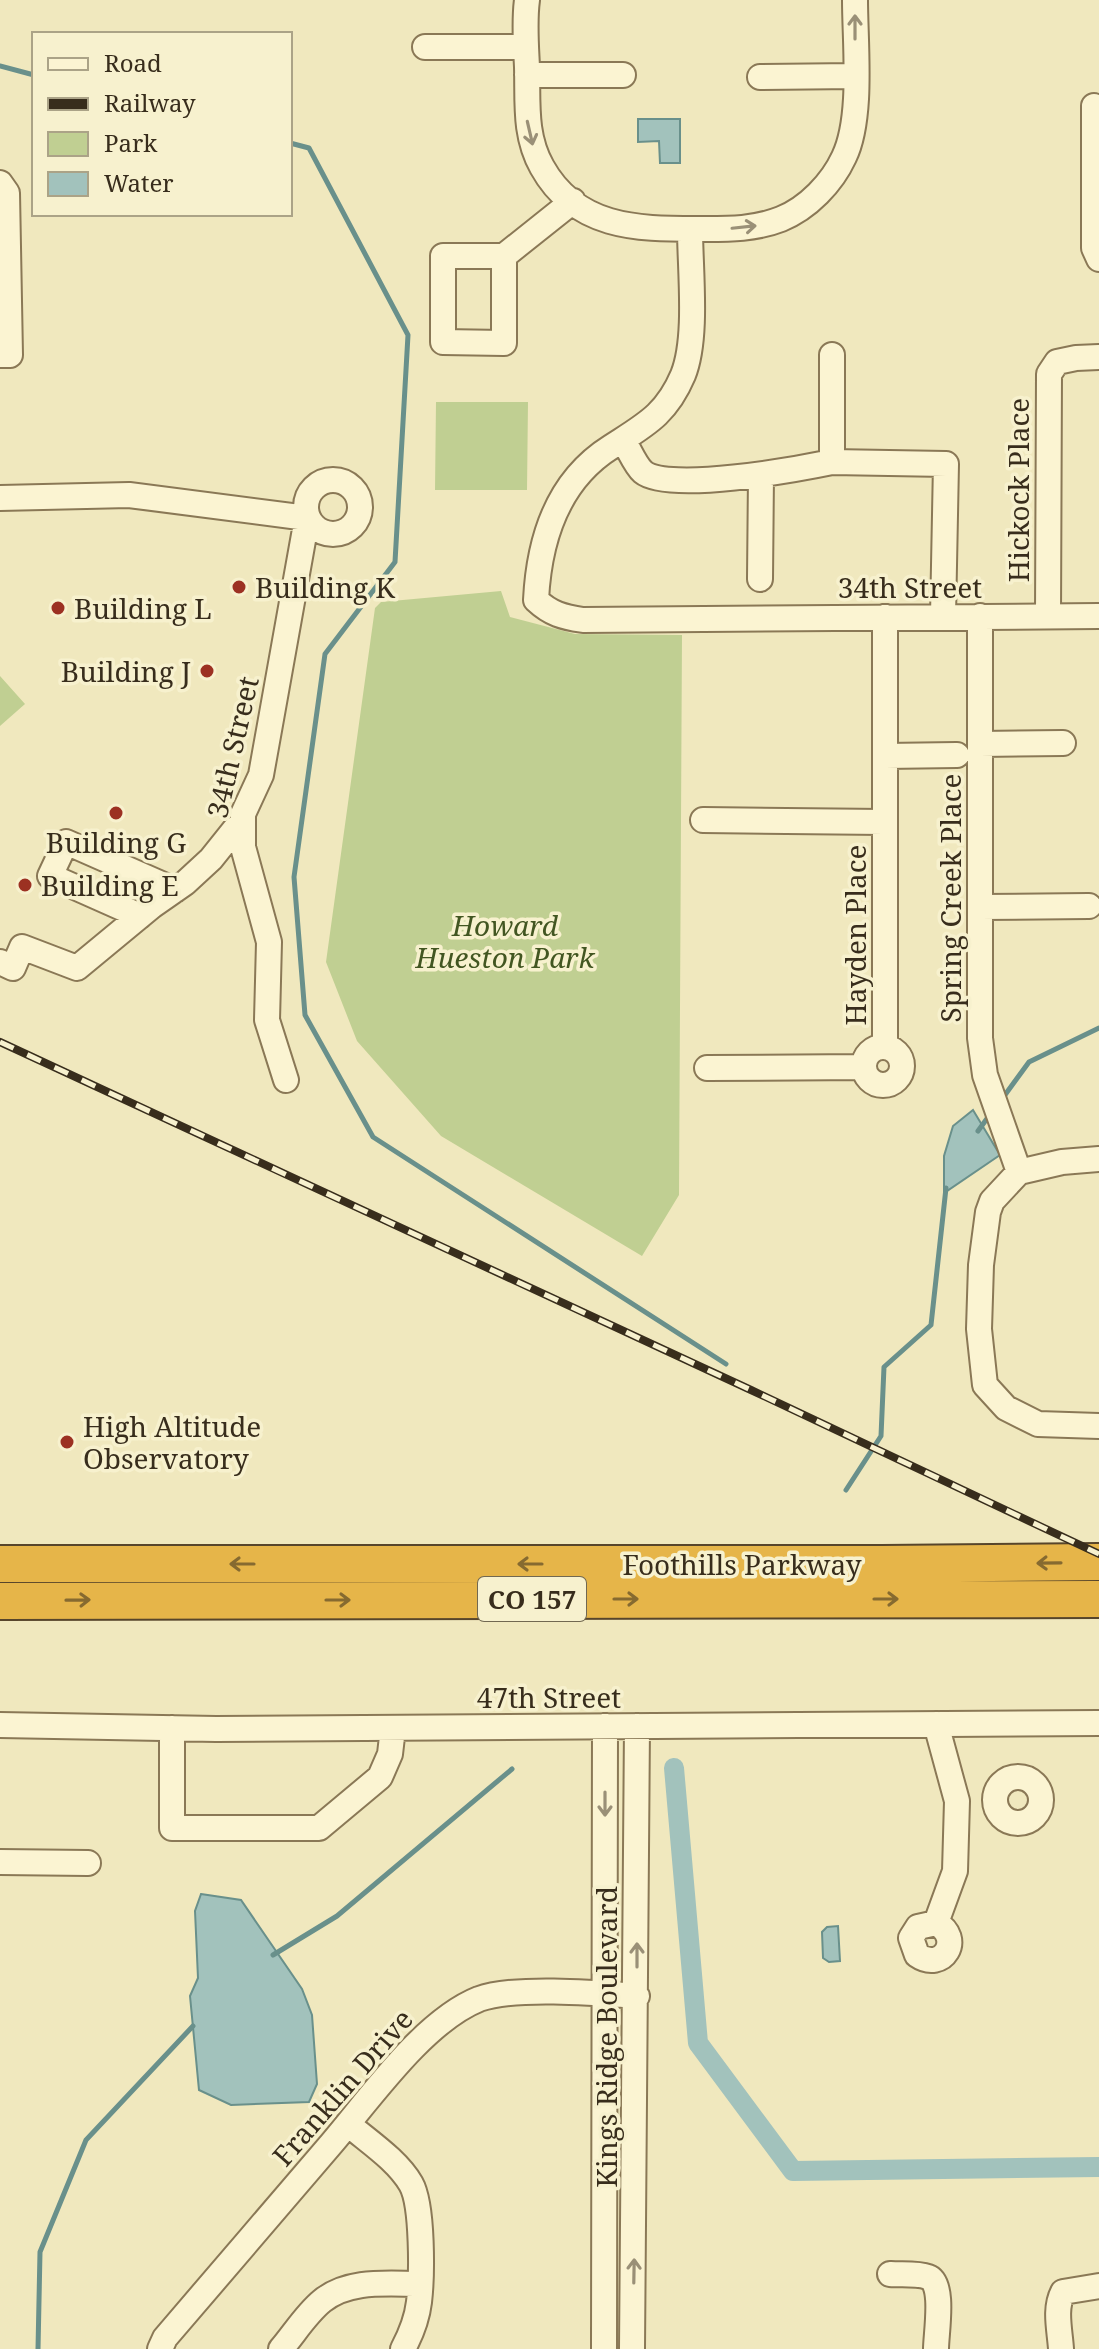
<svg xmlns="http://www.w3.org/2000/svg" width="1099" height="2349" viewBox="0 0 1099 2349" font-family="'Noto Serif',serif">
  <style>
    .green { fill: #c0cf92 }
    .water { fill: #a2c2bc; stroke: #69908b; stroke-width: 2 }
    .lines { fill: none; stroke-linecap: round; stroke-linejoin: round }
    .stream { stroke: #69908b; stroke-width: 5 }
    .canal { stroke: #a2c2bc; stroke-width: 20 }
    .minor-casing { stroke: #8a7856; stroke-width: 28 }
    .highway-casing { stroke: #57452b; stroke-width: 40 }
    .minor { stroke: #fbf4d2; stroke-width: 24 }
    .highway { stroke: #e6b549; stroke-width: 36 }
    .rail-casing { stroke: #382d1c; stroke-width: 8 }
    .rail { stroke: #f7f1ce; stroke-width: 5; stroke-dasharray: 15; stroke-linecap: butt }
    .oneway { stroke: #9a9077 }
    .oneway2 { stroke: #866a30 }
    .poi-dot { fill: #9c3122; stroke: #f7f1ce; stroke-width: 3 }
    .labels { text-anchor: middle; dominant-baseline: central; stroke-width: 7; stroke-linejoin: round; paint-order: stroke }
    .shield { fill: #f7f1ce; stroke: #716851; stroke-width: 2 }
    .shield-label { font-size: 26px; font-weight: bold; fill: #382d1c }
    .street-label { font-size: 28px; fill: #382d1c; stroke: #f7f1ce }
    .poi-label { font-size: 28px; fill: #382d1c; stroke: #f7f1ce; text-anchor: start }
    .park-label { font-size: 28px; font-style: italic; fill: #425621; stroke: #f7f1ce }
  </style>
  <rect width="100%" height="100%" fill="#f0e8be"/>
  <path class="green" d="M436 402H528L527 490H435Z
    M501 591 510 617 575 634 682 635 679 1195 642 1256 441 1136 357 1041 326 962 375 608 381 602Z
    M0 676 25 704 0 726Z"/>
  <path class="water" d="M638 119H680V163H660L659 141 638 142Z
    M973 1110 1000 1155 944 1193V1156L953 1126Z
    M201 1894 241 1900 302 1989 312 2015 317 2084 309 2102 231 2105 199 2090 190 1996 198 1978 195 1911Z
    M838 1926 840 1961 829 1962 823 1958 822 1932 827 1927Z"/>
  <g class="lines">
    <path class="stream" d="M0 66 34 75
      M290 143 309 148 408 335 395 562 325 654 294 877 305 1015 373 1137 726 1364
      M1002 1099 1029 1062 1099 1028
      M978 1131 991 1113
      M846 1490 881 1436 884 1367 931 1325 946 1188
      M273 1955 337 1916 512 1769
      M38 2349 40 2252 86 2140 193 2026"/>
    <path class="canal" d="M674 1768 698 2043 793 2171 1099 2167"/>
    <g class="minor-casing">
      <path id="minor" d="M527 0C524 22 526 45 527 67 528 102 524 135 542 167 576 228 636 229 697 229 726 229 753 230 781 219 808 208 832 183 844 157 863 118 855 44 855 0
        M425 47H526
        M527 75H623
        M760 77 855 76
        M1094 106V248L1099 259
        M0 183 7 193 10 355H0
        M690 229C690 270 698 338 683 375 666 415 645 425 611 447 557 481 539 540 536 600 551 614 563 617 583 620L1099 616
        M504 256V343L443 342V256H504L573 201
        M832 355V462L946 464 943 616
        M623 440C629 449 635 465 643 472 668 493 798 469 832 462
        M306 507a27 27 0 1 1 54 0a27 27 0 1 1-54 0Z
        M0 498 129 495 307 518 261 775 243 814V847L269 942 267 1020 286 1080
        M760 579 761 475
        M980 616V1038L985 1075 1019 1172
        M1048 616 1049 374 1057 362 1076 358 1099 357
        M885 617V1047
        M980 744 1063 743
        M885 756 957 755
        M703 820 884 822
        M980 907 1089 906
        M140 916 50 876 66 842 175 890
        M0 962 13 968 22 947 77 968 152 906 185 883 211 859 235 829 243 827
        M864 1066a19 19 0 1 1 38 0a19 19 0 1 1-38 0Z
        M707 1068 864 1067
        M1099 1159 1062 1162 1019 1172 992 1201 988 1212 981 1265 979 1329 985 1385 1006 1408 1038 1424 1099 1426
        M0 1725 216 1729 1099 1723
        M172 1728V1828H319L380 1777 390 1754 393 1728
        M995 1800a23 23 0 1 1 46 0a23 23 0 1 1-46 0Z
        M0 1862 88 1863
        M936 1923C964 1938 943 1973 917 1955L911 1938 918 1927 936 1923 955 1871 957 1801 936 1724
        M348 2124C369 2142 397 2160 411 2184 423 2205 422 2277 419 2302 417 2319 411 2334 403 2349
        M890 2274C901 2275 917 2273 928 2277 945 2283 936 2333 936 2349
        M160 2349 165 2338C221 2273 276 2208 332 2143 371 2097 424 2021 479 1999 514 1986 598 1993 637 1996
        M281 2349C294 2334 306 2314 322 2301 349 2279 388 2284 420 2284
        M604 2349 605 1726
        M632 2349 637 1726
        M1061 2349C1060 2331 1054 2309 1063 2292L1099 2286"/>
    </g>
    <g class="highway-casing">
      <path id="highway" d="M0 1564H882L1099 1562
        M0 1601 1099 1599"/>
    </g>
    <use href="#minor" class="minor"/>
    <use href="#highway" class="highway"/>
    <g class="rail-casing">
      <path id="rail" d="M0 1042 751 1390 1099 1554"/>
    </g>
    <use href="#rail" class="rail"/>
  </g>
  <defs><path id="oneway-shaft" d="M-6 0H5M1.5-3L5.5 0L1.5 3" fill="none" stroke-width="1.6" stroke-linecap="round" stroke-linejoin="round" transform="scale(2)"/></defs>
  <g class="oneway">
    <use href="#oneway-shaft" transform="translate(855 27) rotate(-90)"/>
    <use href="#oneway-shaft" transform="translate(530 133) rotate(77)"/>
    <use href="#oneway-shaft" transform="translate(744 227) rotate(-6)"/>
    <use href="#oneway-shaft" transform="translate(605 1804) rotate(90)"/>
    <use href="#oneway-shaft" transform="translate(637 1955) rotate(-90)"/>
    <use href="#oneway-shaft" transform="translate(634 2271) rotate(-89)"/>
  </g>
  <g class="oneway2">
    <use href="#oneway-shaft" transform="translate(1049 1563) rotate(179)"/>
    <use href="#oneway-shaft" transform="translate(242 1564) rotate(180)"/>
    <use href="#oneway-shaft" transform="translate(530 1564) rotate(-180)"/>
    <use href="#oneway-shaft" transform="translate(626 1599)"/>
    <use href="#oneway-shaft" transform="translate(886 1599)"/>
    <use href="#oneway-shaft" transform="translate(78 1600) rotate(-1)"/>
    <use href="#oneway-shaft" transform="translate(338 1600)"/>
  </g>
  <g class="poi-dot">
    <circle cx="239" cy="587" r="8"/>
    <circle cx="58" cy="608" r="8"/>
    <circle cx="207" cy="671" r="8"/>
    <circle cx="116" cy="813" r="8"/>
    <circle cx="25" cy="885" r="8"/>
    <circle cx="67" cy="1442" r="8"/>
  </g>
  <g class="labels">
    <rect class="shield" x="478" y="1577" width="108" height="44" rx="6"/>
    <g class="shield-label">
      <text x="532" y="1599">CO 157</text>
    </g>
    <g class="street-label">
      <text transform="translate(1018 490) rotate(-90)">Hickock Place</text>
      <text x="910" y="587">34th Street</text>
      <text transform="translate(232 747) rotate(-77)">34th Street</text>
      <text transform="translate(950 898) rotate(-90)">Spring Creek Place</text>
      <text transform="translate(855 935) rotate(-90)">Hayden Place</text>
      <text x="742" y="1564">Foothills Parkway</text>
      <text x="549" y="1697">47th Street</text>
      <text transform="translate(606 2037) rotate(-90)">Kings Ridge Boulevard</text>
      <text transform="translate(342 2087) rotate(-49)">Franklin Drive</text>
    </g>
    <g class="poi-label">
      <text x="255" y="587">Building K</text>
      <text x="74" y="608">Building L</text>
      <text x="191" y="671" text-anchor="end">Building J</text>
      <text x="116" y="842" text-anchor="middle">Building G</text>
      <text x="41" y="885">Building E</text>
      <text x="83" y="1426">High Altitude<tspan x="83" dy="32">Observatory</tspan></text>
    </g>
    <g class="park-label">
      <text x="505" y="925">Howard<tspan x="505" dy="32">Hueston Park</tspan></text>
    </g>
  </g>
  <rect x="32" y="32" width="260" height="184" fill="#f7f1ce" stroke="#aba387" stroke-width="2"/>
  <rect x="48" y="58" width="40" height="12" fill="#fbf4d2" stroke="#aba387" stroke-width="2"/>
  <text x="104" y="72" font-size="24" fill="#382d1c">Road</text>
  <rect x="48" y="98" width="40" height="12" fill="#382d1c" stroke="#aba387" stroke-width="2"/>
  <text x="104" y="112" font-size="24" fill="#382d1c">Railway</text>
  <rect x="48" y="132" width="40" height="24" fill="#c0cf92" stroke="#aba387" stroke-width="2"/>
  <text x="104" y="152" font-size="24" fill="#382d1c">Park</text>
  <rect x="48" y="172" width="40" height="24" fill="#a2c2bc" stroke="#aba387" stroke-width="2"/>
  <text x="104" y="192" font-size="24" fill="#382d1c">Water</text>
</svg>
